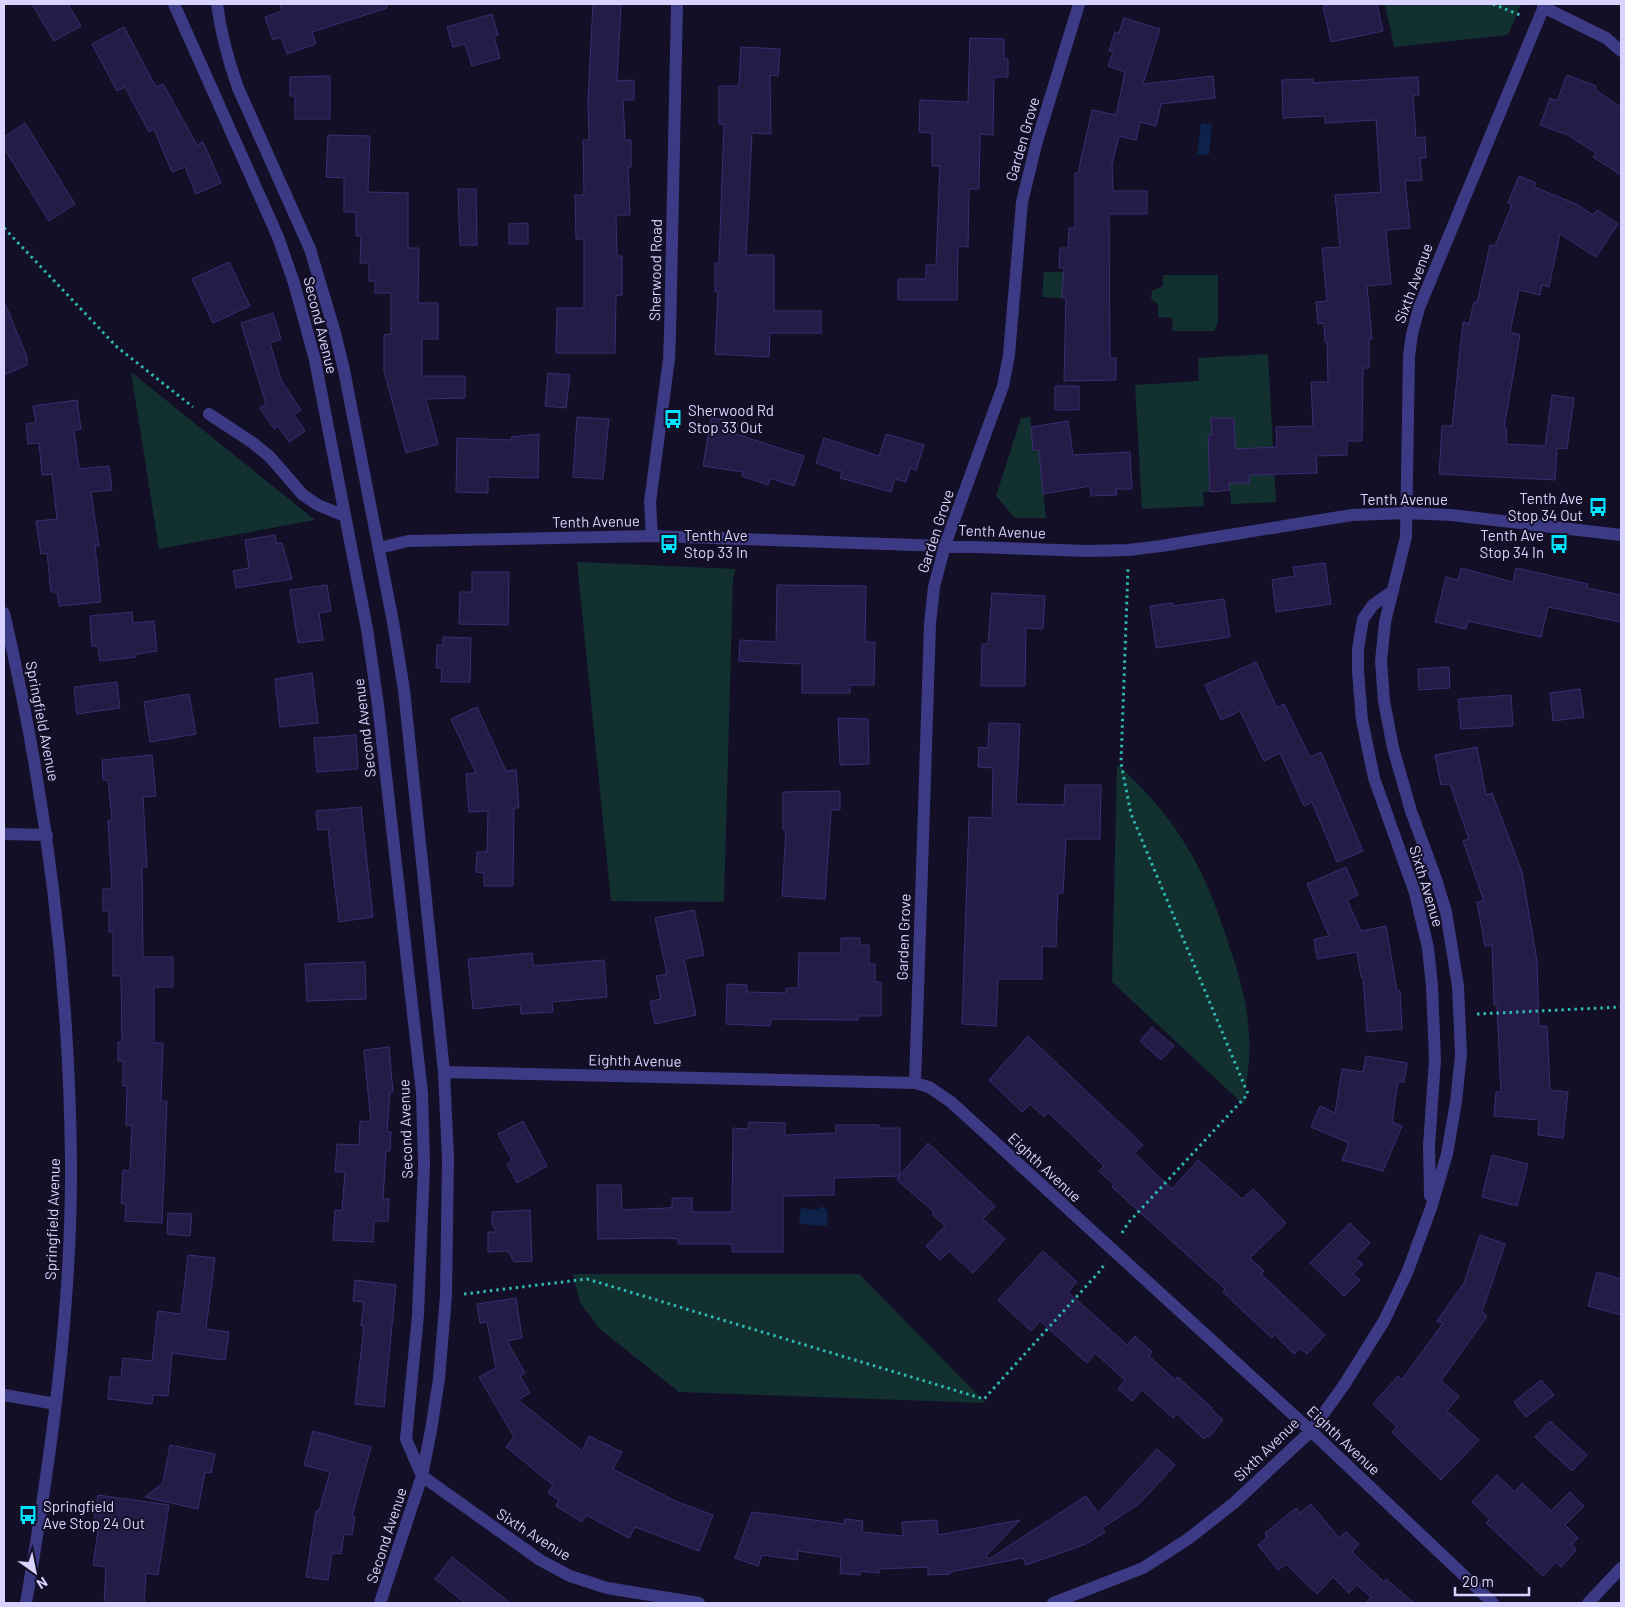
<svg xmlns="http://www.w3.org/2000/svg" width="1625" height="1607" viewBox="0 0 1625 1607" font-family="Barlow,sans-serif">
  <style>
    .green { fill: #12302f }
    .water { fill: #0c2248 }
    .building { fill: #241b47; stroke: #3b2d73 }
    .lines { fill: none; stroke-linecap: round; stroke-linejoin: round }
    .path { stroke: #2fb8b0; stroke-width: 3; stroke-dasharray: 2.5 4; stroke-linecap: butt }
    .minor { stroke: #3d3a85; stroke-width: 12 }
    .labels { text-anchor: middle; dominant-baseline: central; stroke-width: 4; stroke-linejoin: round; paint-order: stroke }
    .street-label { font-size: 15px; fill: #d9d4ff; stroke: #130f26 }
    .poi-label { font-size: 15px; fill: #d9d4ff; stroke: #130f26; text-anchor: start }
  </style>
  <rect width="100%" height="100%" fill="#130f26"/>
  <path class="green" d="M1385 4H1521L1508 35 1394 47Z
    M1044 272H1064L1062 298 1042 297Z
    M1163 275H1218V322L1214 331H1172L1173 318 1158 317V304L1151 299 1152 291 1163 286Z
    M1268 354 1276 502 1231 504 1230 490 1203 492 1204 506 1142 509 1135 385 1199 381 1198 358Z
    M131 372 315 520 159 549Z
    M1030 417 1033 450H1039L1046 518H1015L996 496 1021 418Z
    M577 562 736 569 733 578 724 902 611 901Z
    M1117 764C1178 819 1206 870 1230 948 1240 977 1248 1006 1249 1037 1251 1059 1246 1082 1244 1105L1112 982Z
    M573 1274H859L986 1403 679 1392 601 1330 580 1303Z"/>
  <path class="water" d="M1201 123 1212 124 1209 155 1197 154Z
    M822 1206 828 1211 827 1226 799 1224 801 1208 817 1210Z"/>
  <path class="building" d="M32 4H68L81 26 54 41Z
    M280 4H386L387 8 312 32 316 44 287 54 281 37 273 40 265 17 282 11Z
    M593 4H621L617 81 634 80V100H623L625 140H631V167H628L630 215H616L617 256H622V295L616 296 615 353H556L557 308H584V239H576L575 195H584L583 140H589L588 99Z
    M1336 4H1377L1383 31 1331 42 1323 6Z
    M492 14 498 35 494 37 500 58 472 66 465 44 453 47 447 27Z
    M1124 18 1160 29 1143 84 1213 76 1215 98 1161 104 1156 126 1140 122 1136 140 1119 136 1112 164 1113 191H1147V214H1109L1110 358H1116V380L1064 381 1066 298H1062L1064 268H1059L1060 248H1068L1069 228H1075V173H1078L1092 110 1116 115 1125 72 1108 66 1113 52 1109 51 1115 32 1119 33Z
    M124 27 156 87 163 84 197 145 203 142 221 183 196 194 185 167 172 172 154 129 149 132 125 87 117 91 92 44Z
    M970 38 1004 39V59H1008V77H994L993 135 980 134 979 189H969L968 247 958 246 957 300H898V279H926V265H936L940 166H932V133L919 132 920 100 968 102Z
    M741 47 780 49 778 76 770 75 771 134 752 133 746 255H774V311H821V333H770L769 357 715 354 718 291 715 292V263H719L724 124H719V86H739Z
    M1567 75 1596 86 1595 90 1621 107V175L1593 157 1596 153 1568 135 1540 125 1550 98 1557 101Z
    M330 76V119H295V96H290V77Z
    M1418 77 1419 95 1413 96 1416 138 1425 137 1426 158H1420L1422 180 1405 181 1410 228 1386 230 1391 284 1367 286 1372 339H1369V368H1363L1362 441H1347V455L1316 456 1317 473 1249 475V483H1229L1230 490 1210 492 1208 435H1212L1211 418H1234L1235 449 1277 447 1276 427 1313 426 1311 382H1328L1327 342H1325L1324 323 1318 324 1316 302 1327 301 1322 248 1340 247 1335 195 1381 192 1376 120 1325 123V116L1283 118 1282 80 1313 79V83Z
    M25 123 75 204 49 221 4 148V137Z
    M328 135 370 136 368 192 408 193V248H419L418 303H438V339H422V376H465V398L426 399 438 444 406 453 384 371V335L391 334V293H375V281H369V263H360L361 236H356V212H344V178L326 177Z
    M1519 176 1536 183 1534 187 1576 204 1593 215 1597 210 1618 224 1596 257 1560 234 1549 287 1542 285 1540 295 1519 290 1510 332 1520 335 1504 428H1507L1506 444 1545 446 1552 395 1574 398 1567 449 1557 448 1555 480 1439 474 1442 426H1452L1463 322 1469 324 1474 302 1477 303 1490 245 1495 246 1512 205 1508 203Z
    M458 189H476L477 245H460Z
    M528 223V244H509V224Z
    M229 262 250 306 213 323 192 279Z
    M4 301 27 357V365L4 375Z
    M273 313 281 339 270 343 281 380 301 410 294 415 305 431 289 442 278 426 274 429 260 408 266 404 241 323Z
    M548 373 570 375 566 408 545 406Z
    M1055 386H1079V410H1055Z
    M77 400 81 429 74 430 79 469 109 466 112 490 91 492 99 546H95L101 602 59 606 57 592H51L47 553 41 554 36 521 57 519 52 474 42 475 39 443 28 444 26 424 36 422 33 406Z
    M577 417 609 419 603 479 573 477Z
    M711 418 738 422 736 434 804 456 794 486 770 478 768 485 742 476 743 472 703 466Z
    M1068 421 1073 455 1130 452 1132 489H1116L1117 495 1091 496 1090 486 1043 494 1039 450H1033L1031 427Z
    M539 434 538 478 488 477V493L456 492 457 438 511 440V437Z
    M886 434 924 445 916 470 910 468 906 482 895 479 891 492 840 478 842 472 816 463 824 438 879 456Z
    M275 535 276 543H282L292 579 236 588 233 571 249 568 245 540Z
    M1325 563 1331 604 1276 612 1272 580 1295 576 1293 567Z
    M1461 568 1513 582 1516 568 1588 584 1587 588 1621 595V622L1548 607 1541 637 1468 621 1466 629 1435 622 1446 577 1458 580Z
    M472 572H509L508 625 459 624 460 592H472Z
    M327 585 331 611 319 613 323 640 298 643 290 590Z
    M777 585 866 586 865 642H875L874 685H850V693H802V664L739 661 740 640 776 642Z
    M992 593 1045 596 1043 629 1026 628 1025 686H981L982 644H988Z
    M1224 599 1230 637 1156 648 1150 606 1173 603V606Z
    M132 612 133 623 154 621 157 651 136 654V657L100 661 98 646H92L90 616Z
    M443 637 471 638 470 682H441L442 668H436L437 645H443Z
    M1256 662 1277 708 1284 704 1310 757 1321 752 1363 851 1337 862 1312 802 1304 806 1280 753 1264 761 1240 711 1221 720 1205 685Z
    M1449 667 1450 688 1419 690 1418 669Z
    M312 673 318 723 280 727 275 679Z
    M117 682 120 708 77 714 74 687Z
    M1580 689 1584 717 1553 721 1550 693Z
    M189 694 196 734 150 742 144 702Z
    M1511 695 1513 726 1461 729 1458 699Z
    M477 707 506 771 516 770 519 808H514L513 886H484V873L476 872 477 852H487L488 811 469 812 466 774 476 773 451 719Z
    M838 718 868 719 869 764 840 765Z
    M989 723 1020 724 1016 804 1064 805 1065 785H1101L1100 839H1066L1063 893H1058L1056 947 1042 946V979H998L996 1026 962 1024 969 817 992 818 993 768 978 767 979 747 988 748Z
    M356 735 358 769 317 772 314 738Z
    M1477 747 1486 795 1492 793 1522 872 1537 961 1539 1026H1547L1550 1090 1568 1092 1563 1138 1538 1135 1539 1120 1494 1116 1496 1092H1501L1497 1005H1494L1492 945 1485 946 1477 902 1484 901 1463 841 1469 839 1450 784 1441 785 1435 755Z
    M152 755 156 796 143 797 147 867H142L143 957H173V987H154V1043H163L161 1101H167L162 1223 125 1221 126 1204 121 1203 123 1170 130 1171 132 1125H126L127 1086H123V1061H118V1042H122L121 976H113V932H109V911H103V889H112L108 821 112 820 108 780H103L102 760Z
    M840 791V810H831L825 899 782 896 786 830H783V792Z
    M361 807 373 917 339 922 328 829 318 830 316 811Z
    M1346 867 1358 895 1347 900 1361 931 1386 926 1397 991H1400L1402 1029 1367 1032 1363 977H1361L1357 952 1317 959 1314 939 1329 936 1307 884Z
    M694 910 704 955 684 959 696 1015 655 1024 650 1001 661 999 656 976 667 974 655 918Z
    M841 938H860V945H869V964H875V982H881V1016H858V1020L771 1019 770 1026 726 1024 727 984 747 985V992L786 993V988H798L799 953H841Z
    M532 953 533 966 604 960 607 997 552 1002 553 1012 521 1014 520 1004 473 1009 468 959Z
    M365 962 366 999 307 1001 305 964Z
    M1152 1027 1174 1046 1161 1060 1140 1041Z
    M1028 1036 1143 1145 1134 1153 1172 1189 1198 1160 1242 1199 1253 1189 1286 1223 1250 1258 1264 1271 1261 1274 1325 1335 1307 1354 1300 1348 1294 1354 1275 1335 1272 1338 1244 1312 1223 1292 1225 1289 1112 1187 1114 1185 1099 1171 1104 1166 1048 1112 1044 1117 1030 1104 1022 1112 989 1080Z
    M389 1047 393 1092H390L387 1132H391L390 1151H386L383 1199H389L388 1221H374L373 1242 333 1240 335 1210 342 1211 345 1172H335L337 1144 359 1145 360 1121 371 1122 364 1050Z
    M1366 1056 1407 1063 1404 1082H1398L1392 1122 1402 1126 1383 1171 1342 1160 1349 1143 1311 1127 1320 1106 1335 1113 1342 1069 1363 1072Z
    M523 1121 547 1166 517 1183 507 1164 512 1160 498 1134Z
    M749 1122 785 1123V1135L836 1133V1125H879V1128H900V1175L928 1143 995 1206 983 1219 1005 1239 973 1273 949 1251 940 1260 926 1246 945 1226 932 1214 934 1212 897 1180 899 1176 834 1178V1195L783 1196V1252H732V1244H678V1239L666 1238 598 1239 597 1185H621L622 1210 667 1208 672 1207V1198H692V1212H732L733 1128 748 1129Z
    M1492 1155 1528 1164 1517 1206 1482 1197Z
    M530 1210 532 1261 514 1262 508 1251 488 1252V1232H497L492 1224V1212Z
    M168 1213 192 1214 190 1236 167 1234Z
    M1350 1223 1370 1243 1355 1258 1363 1264 1353 1274 1360 1280 1344 1296 1310 1263Z
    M1480 1235 1505 1244 1482 1312 1487 1316 1441 1381 1459 1396 1447 1411 1479 1440 1441 1480 1392 1432 1397 1427 1373 1404 1398 1376 1402 1380 1443 1323 1437 1321 1464 1283Z
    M1043 1251 1077 1282 1068 1292 1127 1345 1135 1336 1152 1352 1149 1356 1175 1380 1178 1377 1212 1408 1211 1409 1223 1420 1209 1437 1207 1436 1204 1439 1177 1414 1173 1418 1142 1390 1132 1401 1118 1389 1125 1380 1095 1353 1087 1363 1040 1321 1031 1331 998 1300Z
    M188 1255 215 1258 206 1329 229 1332 225 1360 172 1353 168 1396 153 1395 152 1404 108 1399 110 1377H121L123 1358 152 1361 158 1311 181 1314Z
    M1597 1272 1621 1279V1315L1588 1306Z
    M355 1280 396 1285 384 1407 355 1404 364 1326H361L364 1302 353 1301Z
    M516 1298 522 1338 507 1341 525 1373 520 1376 530 1393 518 1400 582 1451 589 1436 622 1452 613 1469 675 1501 713 1515 699 1551 635 1527 629 1538 586 1515 582 1522 556 1506 559 1500 548 1493 553 1485 506 1447 514 1437 479 1377 496 1368 487 1322 480 1323 477 1304Z
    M1541 1380 1554 1395 1526 1417 1514 1402Z
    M1550 1421 1587 1455 1572 1471 1535 1437Z
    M313 1431 371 1447 352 1516 355 1517 352 1535 344 1534 341 1554 332 1553 328 1580 306 1577 316 1511H319L330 1472 304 1465Z
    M170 1445 215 1454 211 1473 205 1472 198 1509 145 1497 163 1483Z
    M1157 1449 1175 1465 1139 1504 1102 1528 1105 1532 1086 1544 1026 1565 1023 1558 950 1572V1574L928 1575V1567L879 1569V1573L860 1571V1575L840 1573 841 1557 798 1551 797 1560 762 1555 758 1566 735 1558 752 1512 844 1524 845 1519 863 1521 862 1532 903 1536 902 1522 937 1520 938 1535 1020 1520 986 1556 989 1559 1086 1496 1098 1513Z
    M1497 1475 1515 1492 1522 1483 1551 1511 1570 1492 1584 1506 1565 1525 1578 1538 1572 1544 1576 1550 1561 1567 1556 1562 1543 1576 1486 1523 1490 1519 1472 1502Z
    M98 1495 169 1505 158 1575 146 1573 144 1603H104L106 1567 93 1565 99 1524H93Z
    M1311 1504 1339 1538 1346 1532 1359 1544 1352 1552 1384 1582 1386 1579 1414 1603H1366L1371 1597 1357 1585 1349 1593 1333 1577 1317 1594 1286 1564 1278 1570 1258 1545 1267 1537 1265 1533 1296 1508 1300 1513Z
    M452 1557 510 1603H465L435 1579Z"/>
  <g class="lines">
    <path class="path" d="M1493 4 1520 15
      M4 228 117 347 193 407
      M1477 1014 1621 1007
      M1122 1233 1128 1223 1248 1094 1131 814 1121 763 1128 568
      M464 1294 587 1279 984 1399 1099 1272 1104 1265"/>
    <path class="minor" d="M174 4 278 237 294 283 315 360 367 629 378 705 422 1093 424 1165 418 1315 406 1439 422 1476 540 1560 570 1576 607 1588 699 1603
      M217 4C221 34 228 60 238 88L310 249 335 333 344 370 393 622 404 690 444 1072 448 1158 446 1296 439 1379 431 1430 422 1476 380 1603
      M1543 7 1606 38 1621 51
      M209 414 253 443 270 457 303 495 318 505 345 516
      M652 536 650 502 669 359 670 335 677 4
      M379 548 408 541 652 536 1087 551 1128 550 1161 546 1352 515 1407 513 1451 515 1621 535
      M1393 591 1373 605 1363 619 1358 649V672L1362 720 1374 778 1415 893 1428 948 1432 986 1435 1060 1429 1146 1430 1196
      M4 613C46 793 69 975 71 1160 72 1308 51 1457 26 1603
      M4 834 47 835
      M444 1072 915 1083 929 1087 951 1102 1311 1431 1493 1603
      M915 1083 930 624 934 587 945 545 1003 386 1009 355 1022 202 1037 141 1079 4
      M4 1395 56 1404
      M1053 1603 1143 1568 1188 1539 1234 1503 1311 1431 1344 1385 1384 1321 1407 1273 1431 1208 1447 1154 1456 1102 1461 1054 1458 986 1446 912 1436 879 1411 811 1393 748 1384 701 1381 661 1385 622 1406 537 1409 356 1412 334 1419 308 1545 4
      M1588 1603 1621 1568"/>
  </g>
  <defs>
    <g id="bus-bare" transform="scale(1.5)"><path d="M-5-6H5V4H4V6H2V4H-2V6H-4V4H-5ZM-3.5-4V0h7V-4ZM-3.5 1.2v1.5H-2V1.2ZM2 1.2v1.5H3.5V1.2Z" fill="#00e5ff" stroke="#130f26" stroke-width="2.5" paint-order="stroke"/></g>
  </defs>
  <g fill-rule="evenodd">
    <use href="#bus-bare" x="673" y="419"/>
    <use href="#bus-bare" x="1598" y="507"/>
    <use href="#bus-bare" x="669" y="544"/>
    <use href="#bus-bare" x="1559" y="544"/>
    <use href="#bus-bare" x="28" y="1515"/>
  </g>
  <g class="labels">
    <g class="street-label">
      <text transform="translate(1022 139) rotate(-74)">Garden Grove</text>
      <text transform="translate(655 270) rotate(-89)">Sherwood Road</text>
      <text transform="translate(1413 283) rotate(-70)">Sixth Avenue</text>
      <text transform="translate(321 325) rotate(76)">Second Avenue</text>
      <text x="1404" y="499">Tenth Avenue</text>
      <text transform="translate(596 521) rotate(-1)">Tenth Avenue</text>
      <text transform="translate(935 531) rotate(-72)">Garden Grove</text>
      <text transform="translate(1002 531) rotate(2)">Tenth Avenue</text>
      <text transform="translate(43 721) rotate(79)">Springfield Avenue</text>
      <text transform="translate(364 728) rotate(-97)">Second Avenue</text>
      <text transform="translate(1427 886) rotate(73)">Sixth Avenue</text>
      <text transform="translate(903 937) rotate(-88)">Garden Grove</text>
      <text transform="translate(635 1060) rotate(1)">Eighth Avenue</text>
      <text transform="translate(405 1129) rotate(-92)">Second Avenue</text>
      <text transform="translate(1045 1167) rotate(43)">Eighth Avenue</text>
      <text transform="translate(52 1219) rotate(-88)">Springfield Avenue</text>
      <text transform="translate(1344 1440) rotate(43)">Eighth Avenue</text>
      <text transform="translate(1266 1449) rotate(-44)">Sixth Avenue</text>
      <text transform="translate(534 1534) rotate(32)">Sixth Avenue</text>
      <text transform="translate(386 1535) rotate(-72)">Second Avenue</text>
    </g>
    <g class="poi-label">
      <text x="688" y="410">Sherwood Rd<tspan x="688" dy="17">Stop 33 Out</tspan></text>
      <text x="1583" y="498" text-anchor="end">Tenth Ave<tspan x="1583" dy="17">Stop 34 Out</tspan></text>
      <text x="684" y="535">Tenth Ave<tspan x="684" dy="17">Stop 33 In</tspan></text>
      <text x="1544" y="535" text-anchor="end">Tenth Ave<tspan x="1544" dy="17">Stop 34 In</tspan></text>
      <text x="43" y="1506">Springfield<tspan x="43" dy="17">Ave Stop 24 Out</tspan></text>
    </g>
  </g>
  <rect width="1625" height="1607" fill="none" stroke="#d9d4ff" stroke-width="10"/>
  <g transform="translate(35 1572) rotate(147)" stroke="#130f26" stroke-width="4" paint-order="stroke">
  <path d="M0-4L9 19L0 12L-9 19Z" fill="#d9d4ff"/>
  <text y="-8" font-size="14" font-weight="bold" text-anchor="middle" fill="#d9d4ff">N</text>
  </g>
  <path d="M1455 1587v8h74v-8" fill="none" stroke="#d9d4ff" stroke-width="2.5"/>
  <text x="1462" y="1587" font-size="15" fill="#d9d4ff" stroke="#130f26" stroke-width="4" paint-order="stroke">20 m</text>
</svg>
